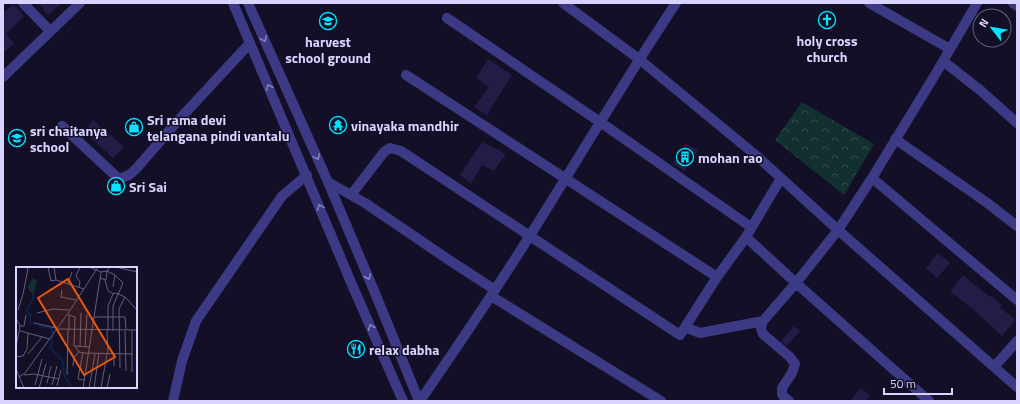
<svg xmlns="http://www.w3.org/2000/svg" width="1020" height="404" viewBox="0 0 1020 404" font-family="'Titillium Web',sans-serif">
  <style>
    .park { fill: url(#park-crowns) }
    .building { fill: #241b47 }
    .lines { fill: none; stroke-linecap: round; stroke-linejoin: round }
    .minor { stroke: #3d3a85; stroke-width: 10 }
    .tertiary { stroke: #3d3a85; stroke-width: 10 }
    .oneway { stroke: #837fbc }
    .labels { text-anchor: middle; dominant-baseline: central; stroke-width: 3; stroke-linejoin: round; paint-order: stroke }
    .poi-label { font-size: 14px; font-weight: bold; fill: #d9d4ff; stroke: #130f26; text-anchor: start }
    .inset-river { fill: none; stroke: #0c2248; stroke-width: 2 }
    .inset-road { fill: none; stroke: #625e7d; stroke-width: 1 }
    .view { fill: #e8590c; fill-opacity: 0.15; stroke: #e8590c; stroke-width: 2 }
    .inset-edge { fill: none; stroke: #d9d4ff; stroke-width: 2 }
  </style>
  <defs>
    <pattern id="park-crowns" width="20" height="18" patternUnits="userSpaceOnUse"><rect width="20" height="18" fill="#12302f"/><path d="M2 6a3 3 0 1 1 6 0M12 15a3 3 0 1 1 6 0" fill="none" stroke="#344d4e"/></pattern>
  </defs>
  <rect width="100%" height="100%" fill="#130f26"/>
  <path class="park" d="M802 102 874 144 844 195 775 140Z"/>
  <path class="building" d="M38 3H62L48 15Z
    M14 4 24 16 6 34 14 43 3 53V13Z
    M488 59 512 75 487 115 474 107 489 87 476 78Z
    M93 120 124 147 113 158 84 132Z
    M482 142 506 154 494 171 482 165 471 184 460 175Z
    M685 144 698 150 685 171 673 164Z
    M938 253 950 263 937 278 926 268Z
    M963 275 990 297 991 296 1002 305 1000 307 1015 320 1002 336 975 311 950 291Z
    M794 326 800 331 787 346 781 341Z
    M861 388 870 396 866 401H850Z"/>
  <g class="lines">
    <path class="minor" d="M23 3 50 31
      M563 3 639 59 758 157 838 230 1017 387
      M869 3 950 49
      M1013 3 1017 6
      M447 18 600 122 751 227
      M943 61 980 90 1017 123
      M406 75 717 277
      M3 77 80 3
      M62 126 119 179 129 175 136 169 175 124 250 43
      M895 139 986 202 1017 226
      M872 178 1017 300
      M328 182 365 203 449 260 495 290
      M351 195 384 152 390 148 401 151 680 335 717 277 746 237 781 178
      M746 237 796 283 929 401
      M491 296 661 401
      M685 327 700 333 763 321
      M994 367 1017 341
      M173 401 182 361 196 321 282 196 307 175
      M420 401C457 347 494 293 529 237 578 159 625 80 676 3
      M789 401 784 397 782 394V388L792 373 795 364 790 357 763 334C760 329 761 326 763 321L796 283 838 230 872 178 935 75 977 3"/>
    <path class="tertiary" d="M233 3 353 287 403 401
      M248 3 328 182 375 293 419 401"/>
  </g>
  <defs><path id="oneway-chevron" d="M-2-3.5L2.5 0L-2 3.5" fill="none" stroke-width="1.6" stroke-linecap="round" stroke-linejoin="round"/></defs>
  <g class="oneway">
    <use href="#oneway-chevron" transform="translate(264 39) rotate(66)"/>
    <use href="#oneway-chevron" transform="translate(269 87) rotate(-113)"/>
    <use href="#oneway-chevron" transform="translate(317 157) rotate(66)"/>
    <use href="#oneway-chevron" transform="translate(320 207) rotate(-113)"/>
    <use href="#oneway-chevron" transform="translate(368 277) rotate(67)"/>
    <use href="#oneway-chevron" transform="translate(371 327) rotate(-113)"/>
  </g>
  <defs>
    <g id="church-ring" transform="scale(0.9)"><circle r="9.5" fill="#130f26" stroke="#00e5ff" stroke-width="1.5"/><path d="M-1.2-6h2.4v3.5h3.3v2.4h-3.3V6h-2.4V-.1h-3.3v-2.4h3.3Z" fill="#00e5ff"/></g>
    <g id="school-ring" transform="scale(0.9)"><circle r="9.5" fill="#130f26" stroke="#00e5ff" stroke-width="1.5"/><path d="M0-5L7-2L0 1L-7-2ZM-4 1L0 2.5L4 1V4Q0 6-4 4Z" fill="#00e5ff"/></g>
    <g id="temple-ring" transform="scale(0.9)"><circle r="9.5" fill="#130f26" stroke="#00e5ff" stroke-width="1.5"/><path d="M0-6L5-2H3V0L6.5 2.5H4V6H1.5V3h-3V6H-4V2.5H-6.5L-3 0V-2H-5Z" fill="#00e5ff"/></g>
    <g id="shop-ring" transform="scale(0.9)"><circle r="9.5" fill="#130f26" stroke="#00e5ff" stroke-width="1.5"/><path d="M-5-2.5h2.3a2.7 3.5 0 0 1 5.4 0H5L5.5 6h-11ZM-1.5-2.5h3a1.5 2.3 0 0 0-3 0Z" fill="#00e5ff"/></g>
    <g id="building-ring" transform="scale(0.9)"><circle r="9.5" fill="#130f26" stroke="#00e5ff" stroke-width="1.5"/><path d="M-4-6H4V6H1V3H-1V6H-4ZM-2.5-4.3h1.7v1.8h-1.7ZM.8-4.3h1.7v1.8H.8ZM-2.5-1h1.7V.8h-1.7ZM.8-1h1.7V.8H.8Z" fill="#00e5ff"/></g>
    <g id="restaurant-ring" transform="scale(0.9)"><circle r="9.5" fill="#130f26" stroke="#00e5ff" stroke-width="1.5"/><path d="M-5-6h1v4h1v-4h1v4h1v-4h1v5L-1.5 .5V6h-2V.5L-5-1ZM5-6V6H3V1.5H1.5Q1.5-4 5-6Z" fill="#00e5ff"/></g>
  </defs>
  <g fill-rule="evenodd">
    <use href="#church-ring" x="827" y="20"/>
    <use href="#school-ring" x="328" y="21"/>
    <use href="#temple-ring" x="338" y="125"/>
    <use href="#shop-ring" x="134" y="127"/>
    <use href="#school-ring" x="17" y="138"/>
    <use href="#building-ring" x="685" y="157"/>
    <use href="#shop-ring" x="116" y="186"/>
    <use href="#restaurant-ring" x="356" y="349"/>
  </g>
  <g class="labels">
    <g class="poi-label">
      <text x="827" y="40" text-anchor="middle">holy cross<tspan x="827" dy="16">church</tspan></text>
      <text x="328" y="41" text-anchor="middle">harvest<tspan x="328" dy="16">school ground</tspan></text>
      <text x="147" y="119">Sri rama devi<tspan x="147" dy="16">telangana pindi vantalu</tspan></text>
      <text x="351" y="125">vinayaka mandhir</text>
      <text x="30" y="130">sri chaitanya<tspan x="30" dy="16">school</tspan></text>
      <text x="698" y="157">mohan rao</text>
      <text x="129" y="186">Sri Sai</text>
      <text x="369" y="349">relax dabha</text>
    </g>
  </g>
  <g transform="translate(16 267)">
    <rect width="121" height="121" fill="#130f26"/>
    <path d="M17 11 21 14 18 26 14 25 12 19Z" fill="#12302f"/>
    <path class="inset-river" d="M17 25V33L10 43 15 48 14 55 18 57M23 59 36 62V67M37 69 34 80 47 95 48 108 56 121"/>
    <path class="inset-road" d="M32 0 35 14 40 13 68 22M38 0 40 13M73 0 85 5 91 4 94 0M100 0 121 5M84 11 90 13 91 4 99 8 97 20M89 13 92 24 98 27M52 17 56 5M63 20 64 15 60 9 64 0M46 23 45 30 60 33M7 27 12 2 10 0M109 30 121 43M2 43 7 27M21 46 37 42 53 43M53 48 59 50 58 79 74 80M78 50H109L110 63M0 51 4 59 0 80M18 56 40 61M4 59H8L10 48M41 62 121 63M53 63V47M4 64 34 72M91 64 92 87M92 64V39L97 27 100 26 109 30 103 42 104 101M97 64V39L107 16 99 8M109 64 110 104M59 79 63 85 67 86 116 87V63M64 79 65 46M69 80 71 47M67 85 62 112 68 113M98 86V99M12 87 26 70M116 87V105M0 90 7 89 11 82 12 66M57 99 58 90 63 85M0 102 8 121M8 108 18 107 43 112M51 108 52 63M3 110 9 106 53 45 82 0M31 116 35 99M19 118 26 92M36 118 41 99M41 119 45 103M23 121 30 97M67 121 85 5M73 121 79 87M78 121 83 86M85 121 91 87M91 121 94 107"/>
    <path class="view" d="M52 12 99 90 68 108 22 31Z"/>
    <rect width="121" height="121" class="inset-edge"/>
  </g>
  <rect width="1020" height="404" fill="none" stroke="#d9d4ff" stroke-width="8"/>
  <g transform="translate(992 28) rotate(301)"><circle r="19" fill="#130f26" stroke="#625e7d"/>
  <path d="M0-3L7 15L0 10L-7 15Z" fill="#00e5ff"/>
  <text y="-6" font-size="11" font-weight="bold" text-anchor="middle" fill="#d9d4ff">N</text>
  </g>
  <path d="M884 388v6h68v-6" fill="none" stroke="#d9d4ff" stroke-width="2"/>
  <text x="890" y="388" font-size="12" fill="#d9d4ff" stroke="#130f26" stroke-width="3" paint-order="stroke">50 m</text>
</svg>
